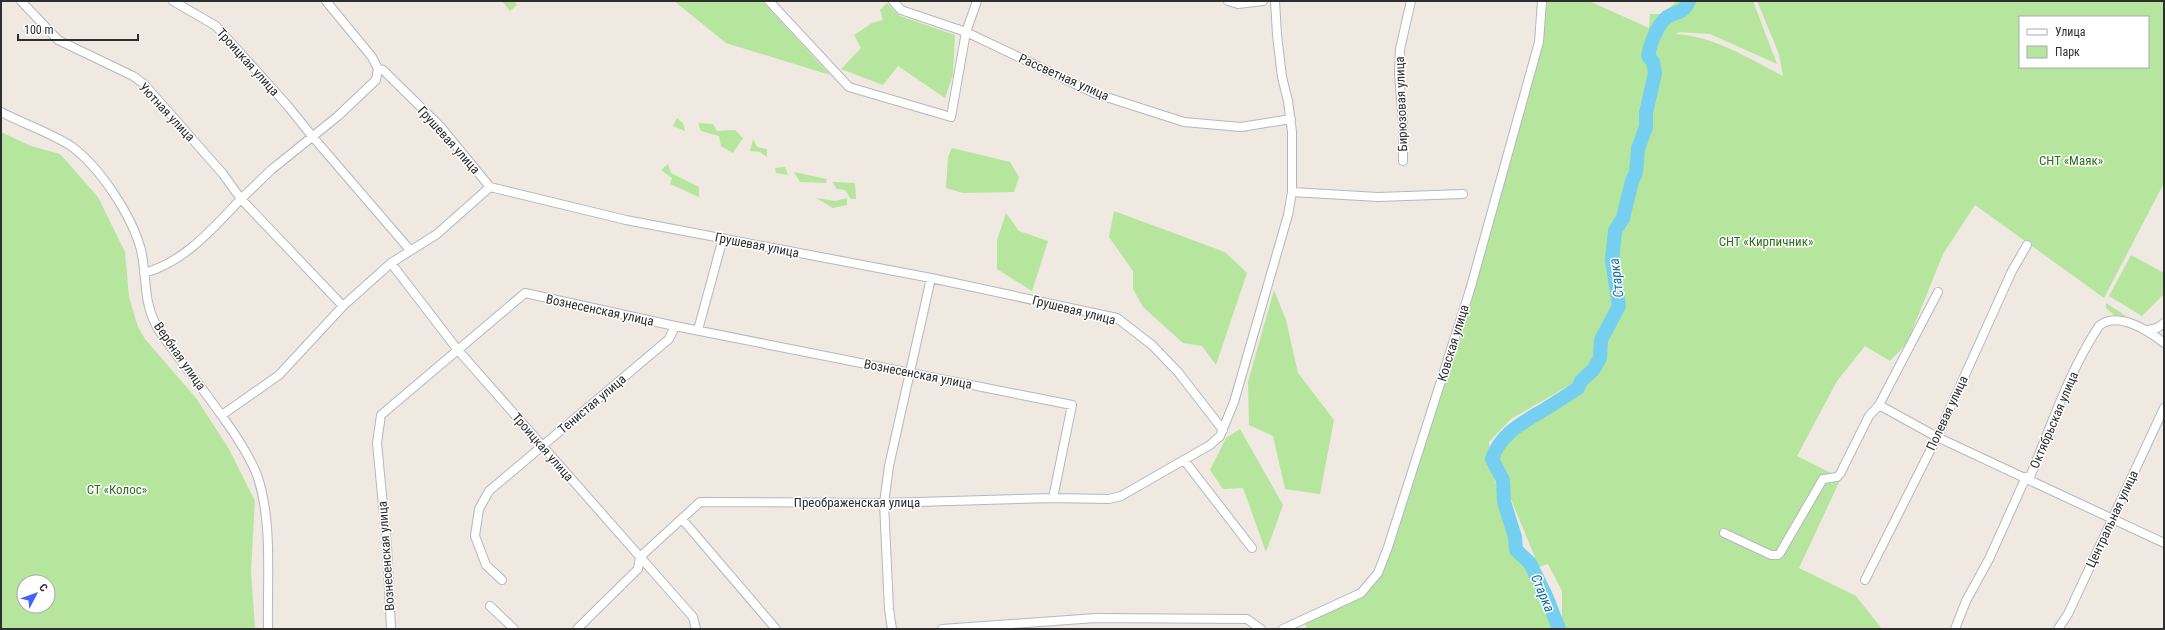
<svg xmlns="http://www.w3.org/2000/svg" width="2165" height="630" viewBox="0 0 2165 630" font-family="'Roboto Condensed',sans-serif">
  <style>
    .green { fill: #b6e59e; fill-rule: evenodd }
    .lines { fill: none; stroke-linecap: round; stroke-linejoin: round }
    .river { stroke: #75cff0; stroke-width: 14 }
    .street-casing { stroke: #b4b7c1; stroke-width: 10 }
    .street { stroke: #fff; stroke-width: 8 }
    .labels { text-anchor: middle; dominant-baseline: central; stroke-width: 3; stroke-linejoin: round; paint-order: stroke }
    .street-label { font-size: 13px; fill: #2e2e2e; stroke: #fff }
    .park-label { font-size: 13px; fill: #2c6e1b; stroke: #fff }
    .water-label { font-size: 14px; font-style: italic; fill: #0d6fa3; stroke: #fff }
  </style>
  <rect width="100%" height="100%" fill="#efe9e1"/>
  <path class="green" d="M502 1H514L517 5 510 11Z
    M674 1H762L830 75 726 43Z
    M1547 1H1589L1649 28 1650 14H1662L1677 1H1753L1777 64 1710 34 1679 32 1676 34C1716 37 1748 58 1783 76L1779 54 1757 1H2164V183L2104 298 1975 205 1943 254 1907 343 1890 361 1865 346 1837 381 1797 456 1841 478 1799 568 1856 596 1882 629H1562V591L1548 564 1539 567 1510 497 1504 502 1503 480 1492 459C1501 431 1527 421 1550 406 1560 400 1569 394 1578 388L1581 381 1593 370 1600 358 1601 340 1619 306 1612 260 1615 231 1623 218 1632 181 1636 173 1638 149 1646 127V113L1652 83 1643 113V127L1636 148 1635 172 1630 181 1622 217 1613 230 1610 260 1617 306 1600 339 1598 357 1592 369 1580 379 1511 419 1489 442 1491 467 1507 521 1512 552 1527 566 1554 629H1307L1305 624 1362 596 1382 574 1396 535 1477 276 1542 45ZM2020 17H2148V67H2020Z
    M887 3 900 16 955 35 953 75 945 98 898 66 883 85 841 69 861 48 854 35 872 23 883 20 880 10Z
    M677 118 683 123 685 131 673 126Z
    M698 123 713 124 717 131 735 130 743 138 733 153 721 146 719 136 701 131Z
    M1 132 31 146 60 154 98 197 125 252 129 297 138 327 145 339 196 398 229 449 255 501 251 571 255 629H1ZM24 582H48V606H24Z
    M753 139 757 147 767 149V157L760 152 750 151Z
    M952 148 1010 162 1019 177 1014 192 963 193 946 188 948 157Z
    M668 164 671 173 699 187V197L670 184 672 178 661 170Z
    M785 167 788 175 776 173 775 168Z
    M794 172 827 179 826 183 800 182Z
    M832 182 855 183 856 199H851L845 190 837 189Z
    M816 198 835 201 847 198V205L833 208Z
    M1114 211 1225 252 1247 273 1216 365 1202 346 1183 343 1143 307 1133 289V271L1109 237Z
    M1006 213 1019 231 1048 241 1032 291 997 269V240Z
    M2131 255 2164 273V294L2142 316 2109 296Z
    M1274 290 1286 320 1298 373 1334 420 1320 494 1285 489 1273 436 1249 425 1248 382Z
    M2106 303 2126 316H2115L2106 308Z
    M1240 429 1283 505 1266 552 1243 488 1223 489 1210 470 1226 438Z"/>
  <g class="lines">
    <path class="river" d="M1559 629 1547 598 1530 563 1516 550 1515 537 1504 502 1503 480 1492 459C1501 431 1527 421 1550 406 1560 400 1569 394 1578 388L1581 381 1593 370 1600 358 1601 340 1619 306 1612 260 1615 231 1623 218 1632 181 1636 173 1638 149 1646 127V113L1655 73 1653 62 1648 56C1650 44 1657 25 1667 17 1678 10 1682 15 1689 1"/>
    <g class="street-casing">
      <path id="street" d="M21 1 58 40 133 76 144 84 223 174 241 199 271 170 338 116 376 80 378 69
        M173 1 216 26 287 105 312 136 410 250
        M326 1 372 57 378 69 383 70 440 126 490 187 626 220 931 278 1117 318 1152 345 1178 372 1223 430
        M769 1 849 87 951 117 966 32 977 1
        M893 1 901 10 966 32 1094 93 1184 122 1241 127 1291 119
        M1228 1 1238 4 1263 1
        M1 112C24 124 49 132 71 146 100 167 132 216 141 250 147 275 143 299 155 323 160 334 169 344 176 354 191 374 207 395 222 416 235 434 249 454 257 475 273 521 267 580 268 629
        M1403 161V123L1399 74 1400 49 1411 1
        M1292 192 1378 197 1463 194
        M391 263 457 349 693 617 696 629
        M144 273C185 262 213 228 241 199L343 306
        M698 330 723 238
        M2148 330 2157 328 2164 323
        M1879 405 1937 437 2164 543
        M222 415 279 375 343 306 391 263 437 234 490 187
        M1184 460 1252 548
        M2029 479C2051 427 2068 373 2099 326 2117 310 2149 331 2164 343
        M682 519 776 629
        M1724 533 1771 555H1778L1780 553 1823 479 1837 477 1840 474 1869 416 1879 405 1938 292
        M502 580 486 565 475 536 479 509 489 491 669 339 675 326
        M1865 580 1937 437 2012 271 2027 245
        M490 606 514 629
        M391 629 387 547 377 443 381 415 525 293 675 326 1072 405 1053 498
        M577 629 638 569 640 557 700 502 884 503 1053 498 1109 499 1121 496 1210 445 1220 436 1234 402 1288 215 1292 192V132L1288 101 1282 77 1277 35 1275 1
        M892 629 889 609 884 503 889 466 931 278
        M942 629 1096 618 1247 619 1261 629
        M1283 629 1361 593 1378 573 1388 547 1470 290 1539 42 1542 1
        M1955 629 1966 601 1989 559 2026 477
        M2058 629 2068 614 2164 408"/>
    </g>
    <use href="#street" class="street"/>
  </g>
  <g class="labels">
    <g class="street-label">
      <text transform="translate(248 62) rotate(48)">Троицкая улица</text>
      <text transform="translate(1064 77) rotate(24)">Рассветная улица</text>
      <text transform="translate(1401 104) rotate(-92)">Бирюзовая улица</text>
      <text transform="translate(167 112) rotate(47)">Уютная улица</text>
      <text transform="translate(449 140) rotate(48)">Грушевая улица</text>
      <text transform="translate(757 245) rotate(11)">Грушевая улица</text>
      <text transform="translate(600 310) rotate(12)">Вознесенская улица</text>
      <text transform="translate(1074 310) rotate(14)">Грушевая улица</text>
      <text transform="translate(1453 343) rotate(-73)">Ковская улица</text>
      <text transform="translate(180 356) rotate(55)">Вербная улица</text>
      <text transform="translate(918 374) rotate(11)">Вознесенская улица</text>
      <text transform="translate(592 404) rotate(-40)">Тенистая улица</text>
      <text transform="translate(1947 413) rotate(-65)">Полевая улица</text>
      <text transform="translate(2054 420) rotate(-67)">Октябрьская улица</text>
      <text transform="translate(543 447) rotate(49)">Троицкая улица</text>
      <text x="857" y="502">Преображенская улица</text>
      <text transform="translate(2112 519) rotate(-65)">Центральная улица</text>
      <text transform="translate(386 556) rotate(-94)">Вознесенская улица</text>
    </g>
    <g class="park-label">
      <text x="2071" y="160">СНТ «Маяк»</text>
      <text x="1766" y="241">СНТ «Кирпичник»</text>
      <text x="117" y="489">СТ «Колос»</text>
    </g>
    <g class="water-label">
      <text transform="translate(1616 278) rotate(-97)">Старка</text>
      <text transform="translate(1543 593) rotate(67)">Старка</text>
    </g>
  </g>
  <rect width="2165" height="630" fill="none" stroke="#2e2e2e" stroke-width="4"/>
  <rect x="2019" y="16" width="130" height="52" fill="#ffffff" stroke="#ababab"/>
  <rect x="2027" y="29" width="20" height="6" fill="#ffffff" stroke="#ababab"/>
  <text x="2055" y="36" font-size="12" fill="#2e2e2e">Улица</text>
  <rect x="2027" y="46" width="20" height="12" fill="#b6e59e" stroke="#ababab"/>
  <text x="2055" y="56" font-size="12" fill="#2e2e2e">Парк</text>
  <g transform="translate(36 594) rotate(49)"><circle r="19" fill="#ffffff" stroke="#ababab"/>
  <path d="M0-3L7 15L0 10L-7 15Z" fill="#4264fb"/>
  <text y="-6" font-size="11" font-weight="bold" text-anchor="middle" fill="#2e2e2e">С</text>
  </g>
  <path d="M18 34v6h120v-6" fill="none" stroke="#2e2e2e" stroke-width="2"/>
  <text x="24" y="34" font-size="12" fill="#2e2e2e" stroke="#ffffff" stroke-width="3" paint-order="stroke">100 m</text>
</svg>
